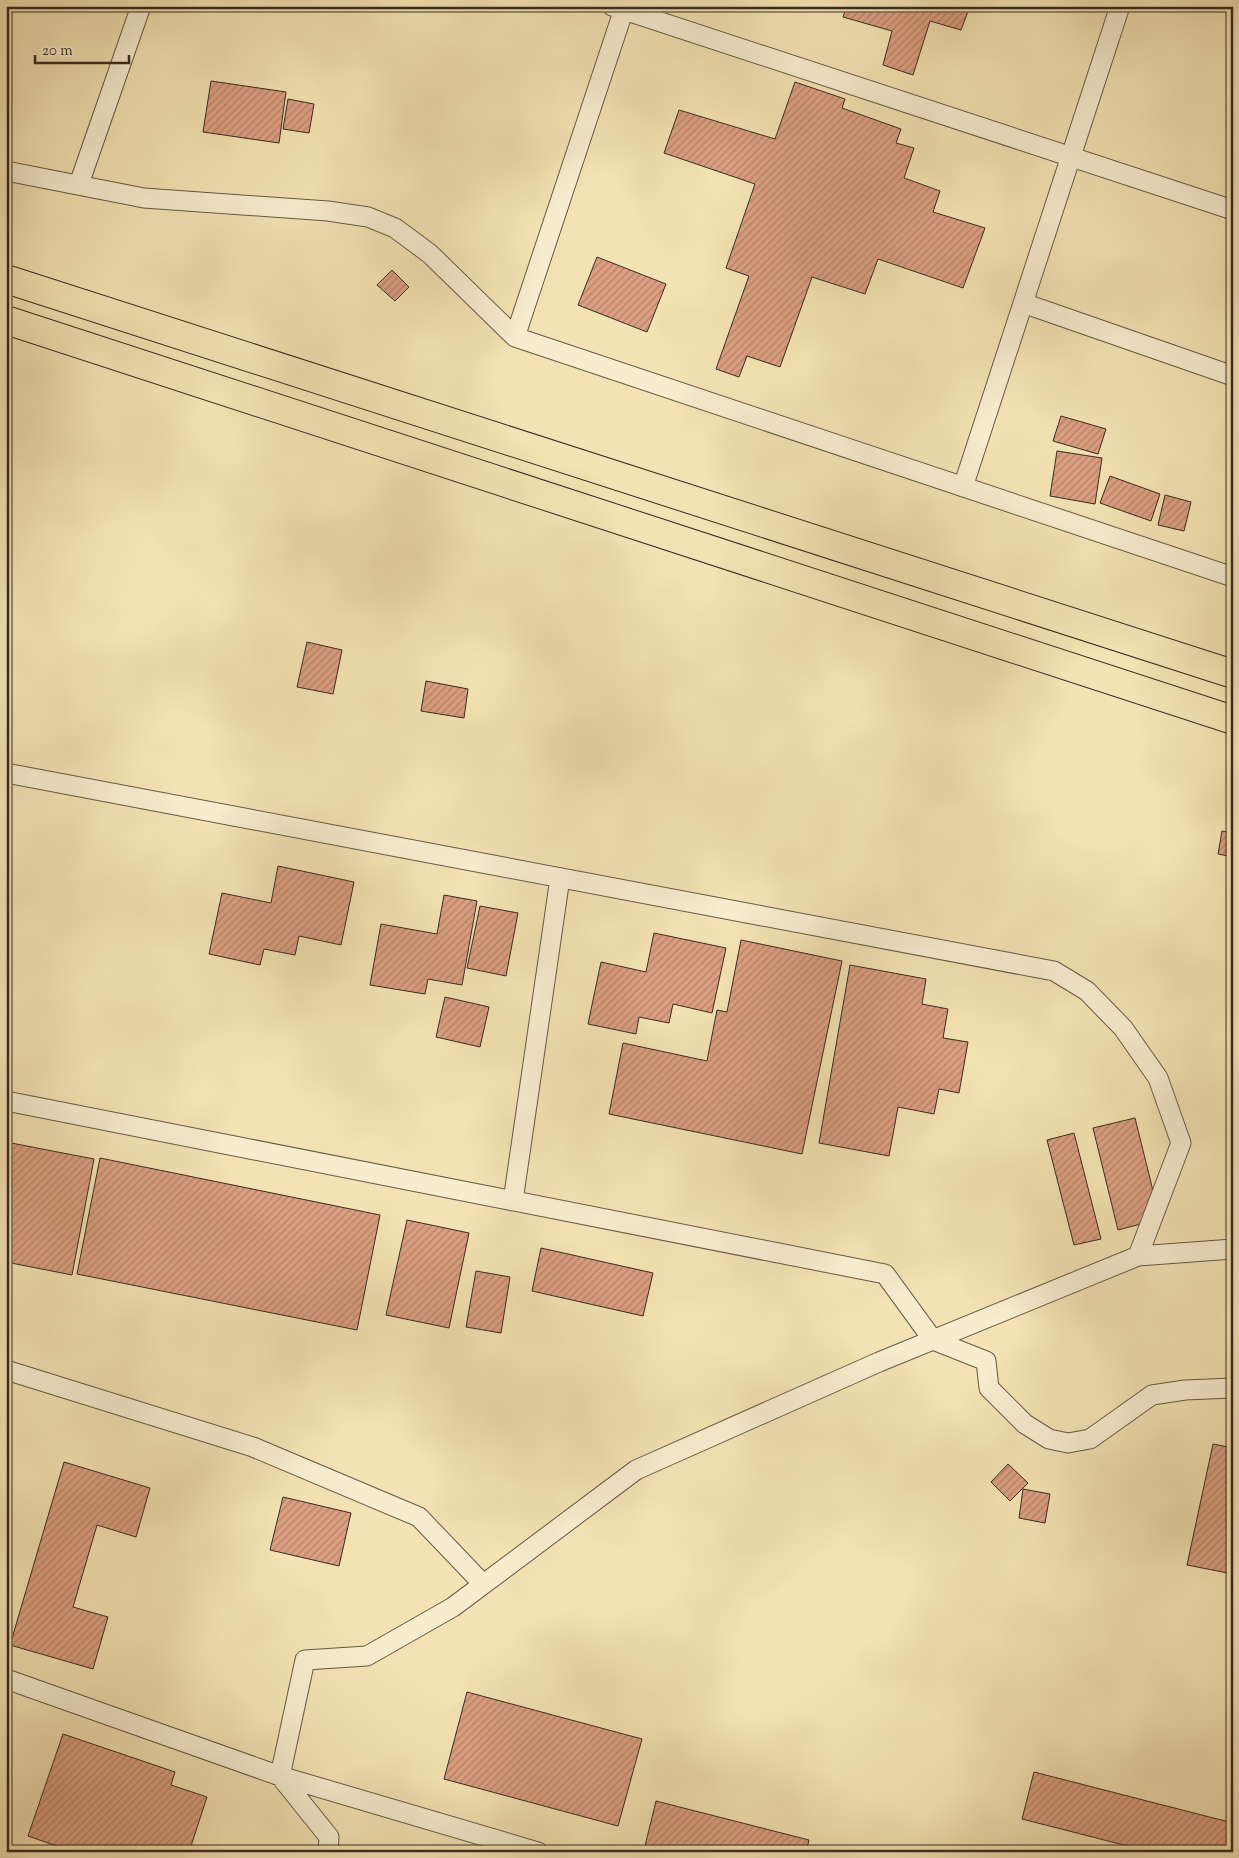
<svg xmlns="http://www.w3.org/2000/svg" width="1239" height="1858" viewBox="0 0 1239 1858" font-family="'Sorts Mill Goudy',serif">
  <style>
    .building { fill: url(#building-hatch); stroke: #372b23 }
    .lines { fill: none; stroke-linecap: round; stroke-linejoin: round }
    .service-casing { stroke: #665947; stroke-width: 21 }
    .trunk-casing { stroke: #372b23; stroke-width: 30 }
    .service { stroke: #f7ecce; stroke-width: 19 }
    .trunk { stroke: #f3e2b3; stroke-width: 28 }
  </style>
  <defs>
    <pattern id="building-hatch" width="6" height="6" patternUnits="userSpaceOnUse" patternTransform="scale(1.25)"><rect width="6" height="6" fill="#dc9f81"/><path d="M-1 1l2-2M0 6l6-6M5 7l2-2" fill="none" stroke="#b38269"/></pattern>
  </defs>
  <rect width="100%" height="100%" fill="#f3e2b3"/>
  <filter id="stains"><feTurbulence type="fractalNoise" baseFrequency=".004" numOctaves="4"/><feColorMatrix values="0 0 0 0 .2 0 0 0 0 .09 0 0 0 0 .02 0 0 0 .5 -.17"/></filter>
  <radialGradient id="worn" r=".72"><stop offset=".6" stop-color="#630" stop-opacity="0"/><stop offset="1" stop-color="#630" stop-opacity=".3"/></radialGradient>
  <path class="building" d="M847 6H970L961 30 930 21 913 75 883 65 892 31 843 17Z
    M211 81 286 92 279 143 203 132Z
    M795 82 845 99 842 108 901 129 896 143 914 148 904 178 940 191 933 212 985 228 963 288 878 259 865 294 812 277 780 367 747 356 739 377 716 369 749 276 726 268 755 184 664 153 679 110 775 139Z
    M288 99 314 104 309 133 283 129Z
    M597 257 666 284 647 332 578 305Z
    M392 270 409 287 395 301 377 285Z
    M1061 416 1106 429 1098 454 1053 441Z
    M1057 451 1102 458 1095 504 1050 496Z
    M1110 476 1160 494 1151 521 1100 503Z
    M1165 495 1191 502 1184 531 1158 525Z
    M307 642 342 650 333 694 297 687Z
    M426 681 468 689 464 718 421 711Z
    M1222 831 1233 833V857L1218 854Z
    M278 866 354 882 341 945 299 936 295 955 264 949 260 965 209 954 222 893 271 903Z
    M444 895 477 901 462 985 428 979 425 994 370 985 381 924 437 934Z
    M480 906 518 913 506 976 467 968Z
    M654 933 726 948 712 1013 673 1004 669 1023 639 1017 636 1034 588 1024 601 962 646 972Z
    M741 940 842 961 802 1154 609 1114 623 1043 707 1061 717 1010 727 1012Z
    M850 965 926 979 922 1004 948 1009 943 1038 968 1042 959 1093 939 1089 934 1114 898 1107 889 1156 819 1143Z
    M445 997 489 1007 480 1047 436 1037Z
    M1135 1118 1160 1219 1118 1230 1093 1128Z
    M1074 1133 1101 1239 1074 1245 1047 1140Z
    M6 1142 94 1159 72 1275 6 1262Z
    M100 1158 380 1215 357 1330 77 1274Z
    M407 1220 469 1233 449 1328 386 1315Z
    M541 1248 653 1273 643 1316 532 1291Z
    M476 1271 510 1277 501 1333 466 1327Z
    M1213 1444 1233 1448V1574L1187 1565Z
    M64 1462 150 1488 136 1537 97 1525 73 1607 108 1617 93 1669 10 1645Z
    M1008 1464 1028 1483 1010 1501 991 1482Z
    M1023 1489 1050 1494 1045 1523 1019 1518Z
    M283 1497 351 1513 339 1566 270 1550Z
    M467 1692 642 1739 618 1826 444 1779Z
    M63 1734 175 1772 171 1785 207 1797 189 1852H74L28 1836Z
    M1034 1772 1233 1823V1852H1151L1022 1819Z
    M656 1801 809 1840 806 1852H668L645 1846Z
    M828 1847 846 1852H827Z"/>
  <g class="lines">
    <g class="service-casing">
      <path id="service" d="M612 6 1233 210
        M6 171 144 198 328 211 368 217 395 228 430 254 515 337 1233 577
        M79 184 141 6
        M1023 303 1233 376
        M515 337 625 6
        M963 487 1120 6
        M6 773 1054 971 1087 991 1123 1028 1158 1078 1181 1143 1138 1256
        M6 1101 885 1274 933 1340 986 1361 989 1388 1025 1424 1049 1439 1068 1443 1090 1439 1152 1395 1185 1390 1233 1388
        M513 1201 560 878
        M6 1370 253 1447 419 1517 482 1583
        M6 1679 280 1776 329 1837 328 1852
        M538 1852 280 1776 305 1660 367 1656 453 1607 636 1470 879 1362 1138 1256 1233 1249"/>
    </g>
    <g class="trunk-casing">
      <path id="trunk" d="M6 279 1233 674
        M6 320 1233 720"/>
    </g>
    <use href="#service" class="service"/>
    <use href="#trunk" class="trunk"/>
  </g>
  <rect width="1239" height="1858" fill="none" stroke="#f3e2b3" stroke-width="25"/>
  <rect x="8" y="8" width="1224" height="1843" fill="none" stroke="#372b23" stroke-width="2.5"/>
  <rect x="12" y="12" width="1214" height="1833" fill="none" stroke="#372b23"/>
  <path d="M35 55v8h94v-8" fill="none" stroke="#372b23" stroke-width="2.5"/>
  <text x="42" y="55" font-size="15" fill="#372b23" stroke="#f7ecce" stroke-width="4" paint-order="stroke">20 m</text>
  <rect width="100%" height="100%" filter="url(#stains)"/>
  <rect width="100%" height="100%" fill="url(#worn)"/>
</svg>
